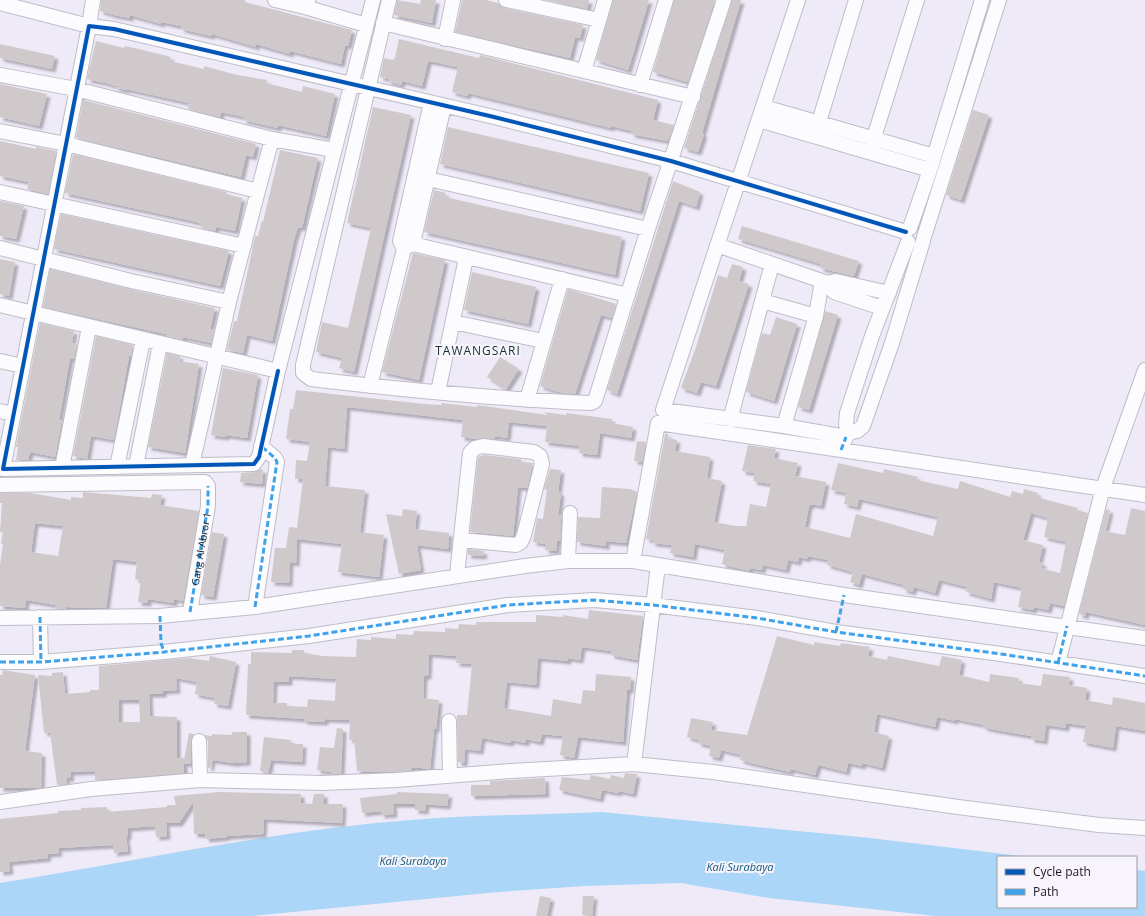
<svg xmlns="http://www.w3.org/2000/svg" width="1145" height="916" viewBox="0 0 1145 916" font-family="'Open Sans',sans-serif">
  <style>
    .water { fill: #acd6f7 }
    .building { fill: #d0c9cb; fill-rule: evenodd; filter: url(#shadow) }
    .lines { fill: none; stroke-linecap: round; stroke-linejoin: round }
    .minor-casing { stroke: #bfbcc8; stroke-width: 16 }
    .minor { stroke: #fcfcfe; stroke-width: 14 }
    .quiet { stroke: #3da2eb; stroke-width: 3; stroke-dasharray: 6 3; stroke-linecap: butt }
    .cycleway-casing { stroke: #f7f5fb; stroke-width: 6 }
    .cycleway { stroke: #0057b8; stroke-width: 4 }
    .labels { text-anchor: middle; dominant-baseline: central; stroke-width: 4; stroke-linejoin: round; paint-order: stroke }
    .street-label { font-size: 10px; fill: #1c1824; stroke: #f7f5fb }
    .water-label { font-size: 11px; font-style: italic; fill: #0e577f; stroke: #f7f5fb }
    .quarter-label { font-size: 12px; letter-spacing: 1px; fill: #11332f; stroke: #f7f5fb }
  </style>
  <defs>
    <filter id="shadow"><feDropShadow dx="3.5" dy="3.5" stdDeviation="1" flood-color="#0004"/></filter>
  </defs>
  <rect width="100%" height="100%" fill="#eeeaf8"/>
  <path class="water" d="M601 812 870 838 1029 857H998V907H1136V870L1145 871V916H936L769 898 681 883 584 886 498 892 252 916H0V883C136 861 272 831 410 820 473 815 538 815 601 812Z"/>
  <path class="building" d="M101 0H245V2L352 30 348 46 345 45 341 64 290 51V54L256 44V47L212 34 211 36 181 29V26L161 22V24L130 15V18L114 15 100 11Z
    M397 0 420 4 421 0H436L432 23 394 15Z
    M462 0H486L498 3 504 8 583 25 580 38 575 37 570 58 455 32Z
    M546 0H589L587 9Z
    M613 0H649L628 70 596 60Z
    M674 0H715L688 82 653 72Z
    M732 0H741L702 133 704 134 698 152 684 148Z
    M399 39 466 55 479 58 480 55 658 100 653 120 674 125 668 141 631 134 632 131 611 126V128L468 93 467 96 452 92 458 67 439 63 428 61 422 86 402 81 401 85 388 81V79L380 77 384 58 393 60 395 58Z
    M96 41 124 48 125 46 139 49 171 57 170 61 204 69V66L237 75 267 80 266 83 302 92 303 86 335 94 326 136 278 125V128L243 120 244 117 221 112 220 117 188 109 189 103 126 89V90L116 88V86L106 83 87 79Z
    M0 44 55 56 52 69 0 58Z
    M0 84 47 94 39 126 0 117Z
    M83 100 256 144 253 157 246 155 241 177 76 138Z
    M373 107 411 115 354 372 339 368 342 358 316 352 322 322 348 328 351 315 371 228 347 223Z
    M973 110 989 115 961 200 946 195Z
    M448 127 649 173 640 211 440 164Z
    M0 141 36 149V147L56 151 48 194 27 189 29 182 0 176Z
    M280 150 318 158 302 228 298 227 294 240 272 341 247 335 243 353 227 350 234 321H237L255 236H258L262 221 263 222Z
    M73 154 227 192 226 194 242 198 235 231 216 227 215 231 201 228 202 224 197 222 65 193Z
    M673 181 700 192 696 207 679 201 617 394 607 390Z
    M434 190 446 193 445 197 622 237 615 275 424 232Z
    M0 201 24 206 16 239 0 236Z
    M61 214 229 251 220 286 54 249Z
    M742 226 859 261 854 276 820 268 821 264 738 239Z
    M413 253 445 260 419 380 382 372Z
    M0 259 15 262 9 296 0 294Z
    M732 264 743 267 739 281 749 284 716 386 701 382 697 393 681 388 696 347 718 275 727 278Z
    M50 269 129 289 215 308 210 329 214 330 211 343 183 337V340L166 336V334L43 307Z
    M472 272 536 287 528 324 464 310Z
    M568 289 616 304 612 318 601 315 575 394 562 393 540 386Z
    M825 311 838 315 809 410 798 407Z
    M776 317 797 324 774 401 746 392 762 333 770 335Z
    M40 323 74 331 72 343 77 344 74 359 70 358 59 420H62L55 457 30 452 28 460H16L18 447H16Z
    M96 336 133 345 131 356H129L114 440 91 436 87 459 73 456Z
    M167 353 180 356 179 361 199 364 185 453 148 447Z
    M500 357 519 369 506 389 487 377Z
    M223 368 258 375 247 438 226 435V437L211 435Z
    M296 390 424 404 441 405V403L477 407V405L548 415 544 412 566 415 567 413 612 419V423L633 427 631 438 600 433 597 455 579 453 580 446 545 442 547 426 509 422 507 438 495 436 494 439H477L461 437 463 420 347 407 344 449 328 447 325 486 365 490 360 532 384 535 379 577 338 572 342 544 297 539 296 563 290 562 289 583 271 582 275 548H286L289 527 297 528 303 479H295L296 460 307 461 310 442 286 439 290 409H293Z
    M665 434H668V438L677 440 675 451 710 457 707 478 722 481 714 522 736 526H746L750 504 766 507 771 484 753 481 755 473 742 471 748 445 776 449 774 458 798 463 795 476 826 482 821 506 812 504 809 506 805 527 850 538 856 514 933 536 938 517 859 499 857 507 844 504 846 493 831 490 838 463 883 473 884 469 918 477 917 480 958 489 960 481 1010 497 1012 491 1023 494 1024 489 1038 493 1036 497 1078 508 1077 510 1088 513 1064 606 1050 603 1048 610 1034 607 1033 610 1018 607 1022 588 994 582 991 599 966 592 967 587 939 580 935 593 914 587 912 592 903 589 904 585 862 574 859 585 850 582 853 572 827 565 828 560 808 556 807 559 799 557 798 562 788 560 786 570 763 565 762 570 750 568 749 571 722 564 725 550 695 544 693 557 670 553 672 545 652 543 653 540 646 539ZM1031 513 1048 518 1044 537 1066 542 1060 573 1041 568 1043 563 1039 562 1043 545 1023 540Z
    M637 441 646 442 642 462 634 461Z
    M484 455 521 459V462L533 463 527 488 518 487 513 536 470 532 478 457Z
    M261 469 263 470 262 484 240 482 241 473 255 472Z
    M550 469 561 470 558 492 561 493 558 515 561 516 560 541H557L556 551 545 550 546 544 533 542 537 518 543 519 547 490 544 489Z
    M602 487 630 489 637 492 626 543 606 541V546L577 542 578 517 600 518Z
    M83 492 151 498 152 494 162 495 160 505 199 511 183 601 174 599V603L148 599V603L138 602 141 580 135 579 137 562 113 559 106 608 66 607 65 609H57L55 608 56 605 26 600 25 608 0 606V565L3 544 1 543 3 532H0L2 503H0V493H30L71 500V497L83 498ZM35 523 63 526 58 556 31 552Z
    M1131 508 1145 511V625L1086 612 1085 616 1079 614 1106 509 1110 510 1105 531 1125 535Z
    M403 509 417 511 415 529 449 533 448 549 417 545 421 570 399 574 386 514 402 516Z
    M212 532 224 534 213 597 201 595Z
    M468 549 484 551 483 556 468 555Z
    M589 610 643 616 637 660 611 655V651L582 647 580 660 568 658V661L538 658 536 685 507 682 504 708 551 716 553 699 581 704 583 690 595 691 596 674 631 677 630 690H627L623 742 578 737 574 758 560 755 563 736 542 734 540 742 526 739V743L511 740 510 743 482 738 480 751 465 749 464 763 458 762 457 715H467L472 664 456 663 457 656 429 654 428 676H424L423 698 439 700 436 729H434L430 769 412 767 411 770 396 772 357 771 354 739 349 740 350 720 325 719V722L304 721V719L246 715 248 664H251V652L292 653V650H304V653L323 656 356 657 357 639 371 640V637L396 639V634L413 635 414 631 445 632V628L458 629 459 624 476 625V622H536V615L563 617V615L588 619ZM289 676 336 679 335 701 308 699 307 707 287 706V703H273L274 682H289Z
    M777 636 814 645V642L840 646 841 643 870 647 868 656 887 660 888 656 939 666 942 656 962 660 959 675 989 682 990 674 1019 678 1018 683 1041 686 1043 674 1070 677 1069 685 1087 688 1085 700 1112 705 1113 697 1145 703V731L1116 726 1113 748 1083 742 1086 726 1066 723V728L1046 725 1044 741 1031 739V736L991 729 983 727 984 725 955 719V721L937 717 935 727 877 714 874 732 889 736 882 768 863 763 862 766 848 763 846 772 818 765 815 775 791 769 790 772 751 763 740 760 741 755 721 750 719 758 709 756 711 746 698 743V740L687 737 691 718 713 722 711 730 747 735Z
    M210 656 236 662 228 706 214 704 215 698 195 694 197 682 176 678 177 690 163 691V694H149L150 716 177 717V758H184V760L189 733 194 734 191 741V764L184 763V773L95 780V771L70 772 71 778H66L67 784 57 785 50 732 44 733 38 675 52 676V673L63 672 65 694 90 692V690H99V666L189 658 209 661ZM119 700H139L140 722H119Z
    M3 670 35 675 25 751 42 753 41 788H0V675H2Z
    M337 728 343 729 341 774H332L331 772 317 770 320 747 334 748Z
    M232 732H247V762L233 763 212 760 210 768H208V741L205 735 212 736V734L232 735Z
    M264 737 291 740V744H303L302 762 271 760 268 773 260 771Z
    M625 773 637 774 633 794 619 791 618 793 602 790 600 799 559 790 562 777 589 780 591 775 610 779 611 775 624 778Z
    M545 778 546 794 471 796V785H490V781Z
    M220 792 301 794V803L312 804 314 794H324V804H343L342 823 264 819 263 834 227 836V837L206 839 205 834H194L193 802 179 823H166L167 836 156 837 155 826 128 828V836L126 837 128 851 114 853 113 845 58 848 59 853 47 854 48 858 9 862 10 871 0 872V819L58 813V811L81 810V808L107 807V812L167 807V805H176L174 796Z
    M397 792 449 794 447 806 426 804 425 811 415 810V804H393L394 814 381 815V811L362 813 360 798 397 794Z
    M540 896 551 898 547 916H536Z
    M583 896H594L592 916 582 915Z"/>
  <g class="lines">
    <g class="minor-casing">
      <path id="minor" d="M275 0 305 7 308 0
        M389 0 303 365V373L311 379C404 390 498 399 591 403L595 401 648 229 724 0
        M506 0 599 20
        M798 0 663 410 784 426 846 437
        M0 3 89 26 93 0
        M305 7 366 25
        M383 23 693 97
        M445 39 453 0
        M584 71 605 0
        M0 75 76 89 272 139 334 150
        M640 85 666 0
        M764 107 934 156
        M759 120 930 170
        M0 131 66 144 258 191 272 139
        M816 132 856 0
        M871 147 917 0
        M415 176 648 229
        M0 192 244 246
        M910 228 930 170 982 0
        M924 237 999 0
        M400 241 628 295
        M717 245 822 281 827 283 836 281 889 293
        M0 248 131 281 229 302
        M405 248 413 243 444 106
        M827 283 834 292 882 308
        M762 301 816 316
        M0 305 278 371 373 0
        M453 322 543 341
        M0 361 23 366
        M278 371 259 457 254 464 3 469 89 26 114 29 494 117 671 161 906 232
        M370 386 404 249 400 241 431 103
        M438 392 466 258
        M527 400 562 279
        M0 411 13 414
        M730 420 772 264
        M784 426 816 316 822 281
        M848 433 857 431 863 426 892 343 923 241
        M843 444 848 433 846 424 847 413 872 336 908 242
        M192 465 229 302 258 191
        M136 466 160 344
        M117 467 143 340
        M62 468 89 327
        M0 485 205 482 208 486V506L190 612
        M568 561 570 513
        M633 561 658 423 1145 495
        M457 575 470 453 475 448 483 446 534 452 540 456 542 464 524 535 521 542 516 545 461 540
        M255 607 277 462 275 458 261 446
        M40 617 41 662
        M0 618 160 616 255 607 525 566 568 561H633L844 595 1145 638
        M0 662H41L164 652 309 636 508 605 594 600 653 605 757 618 836 632 1001 654 1145 676
        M1058 663 1103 488 1145 370
        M449 721 450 776
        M199 741 200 780
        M634 764 658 565
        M0 802 91 789 200 780 322 783 396 780 511 771 634 764 713 772 958 807 1099 825 1145 828"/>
    </g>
    <use href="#minor" class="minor"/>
    <g class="quiet">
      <path d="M841 450 846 437"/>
      <path d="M255 607 277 462 275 458 261 446"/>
      <path id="s1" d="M190 612 208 506V486"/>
      <path d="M160 616 161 643 164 652"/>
      <path d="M40 617 41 662"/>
      <path d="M836 632 844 595"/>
      <path d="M0 662H41L164 652 309 636 508 605 594 600 653 605 757 618 836 632 1001 654 1145 676"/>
      <path d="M1058 663 1067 626"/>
    </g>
    <g class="cycleway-casing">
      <path id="cycleway" d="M278 371 259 457 254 464 3 469 89 26 114 29 494 117 671 161 906 232"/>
    </g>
    <use href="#cycleway" class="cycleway"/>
  </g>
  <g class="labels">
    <g class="street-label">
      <text stroke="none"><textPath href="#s1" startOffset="64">Gang Al-Abror 1</textPath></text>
    </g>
    <g class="water-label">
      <text x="413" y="860">Kali Surabaya</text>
      <text x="740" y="866">Kali Surabaya</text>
    </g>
    <g class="quarter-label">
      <text x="478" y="350">TAWANGSARI</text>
    </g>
  </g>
  <rect x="997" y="856" width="140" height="52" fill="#f7f5fb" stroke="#9f9da5"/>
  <rect x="1005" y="869" width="20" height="6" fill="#0057b8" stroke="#9f9da5"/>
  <text x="1033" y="876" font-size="12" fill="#1c1824">Cycle path</text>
  <rect x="1005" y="889" width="20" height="6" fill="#3da2eb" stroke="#9f9da5"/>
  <text x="1033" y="896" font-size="12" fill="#1c1824">Path</text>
</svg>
